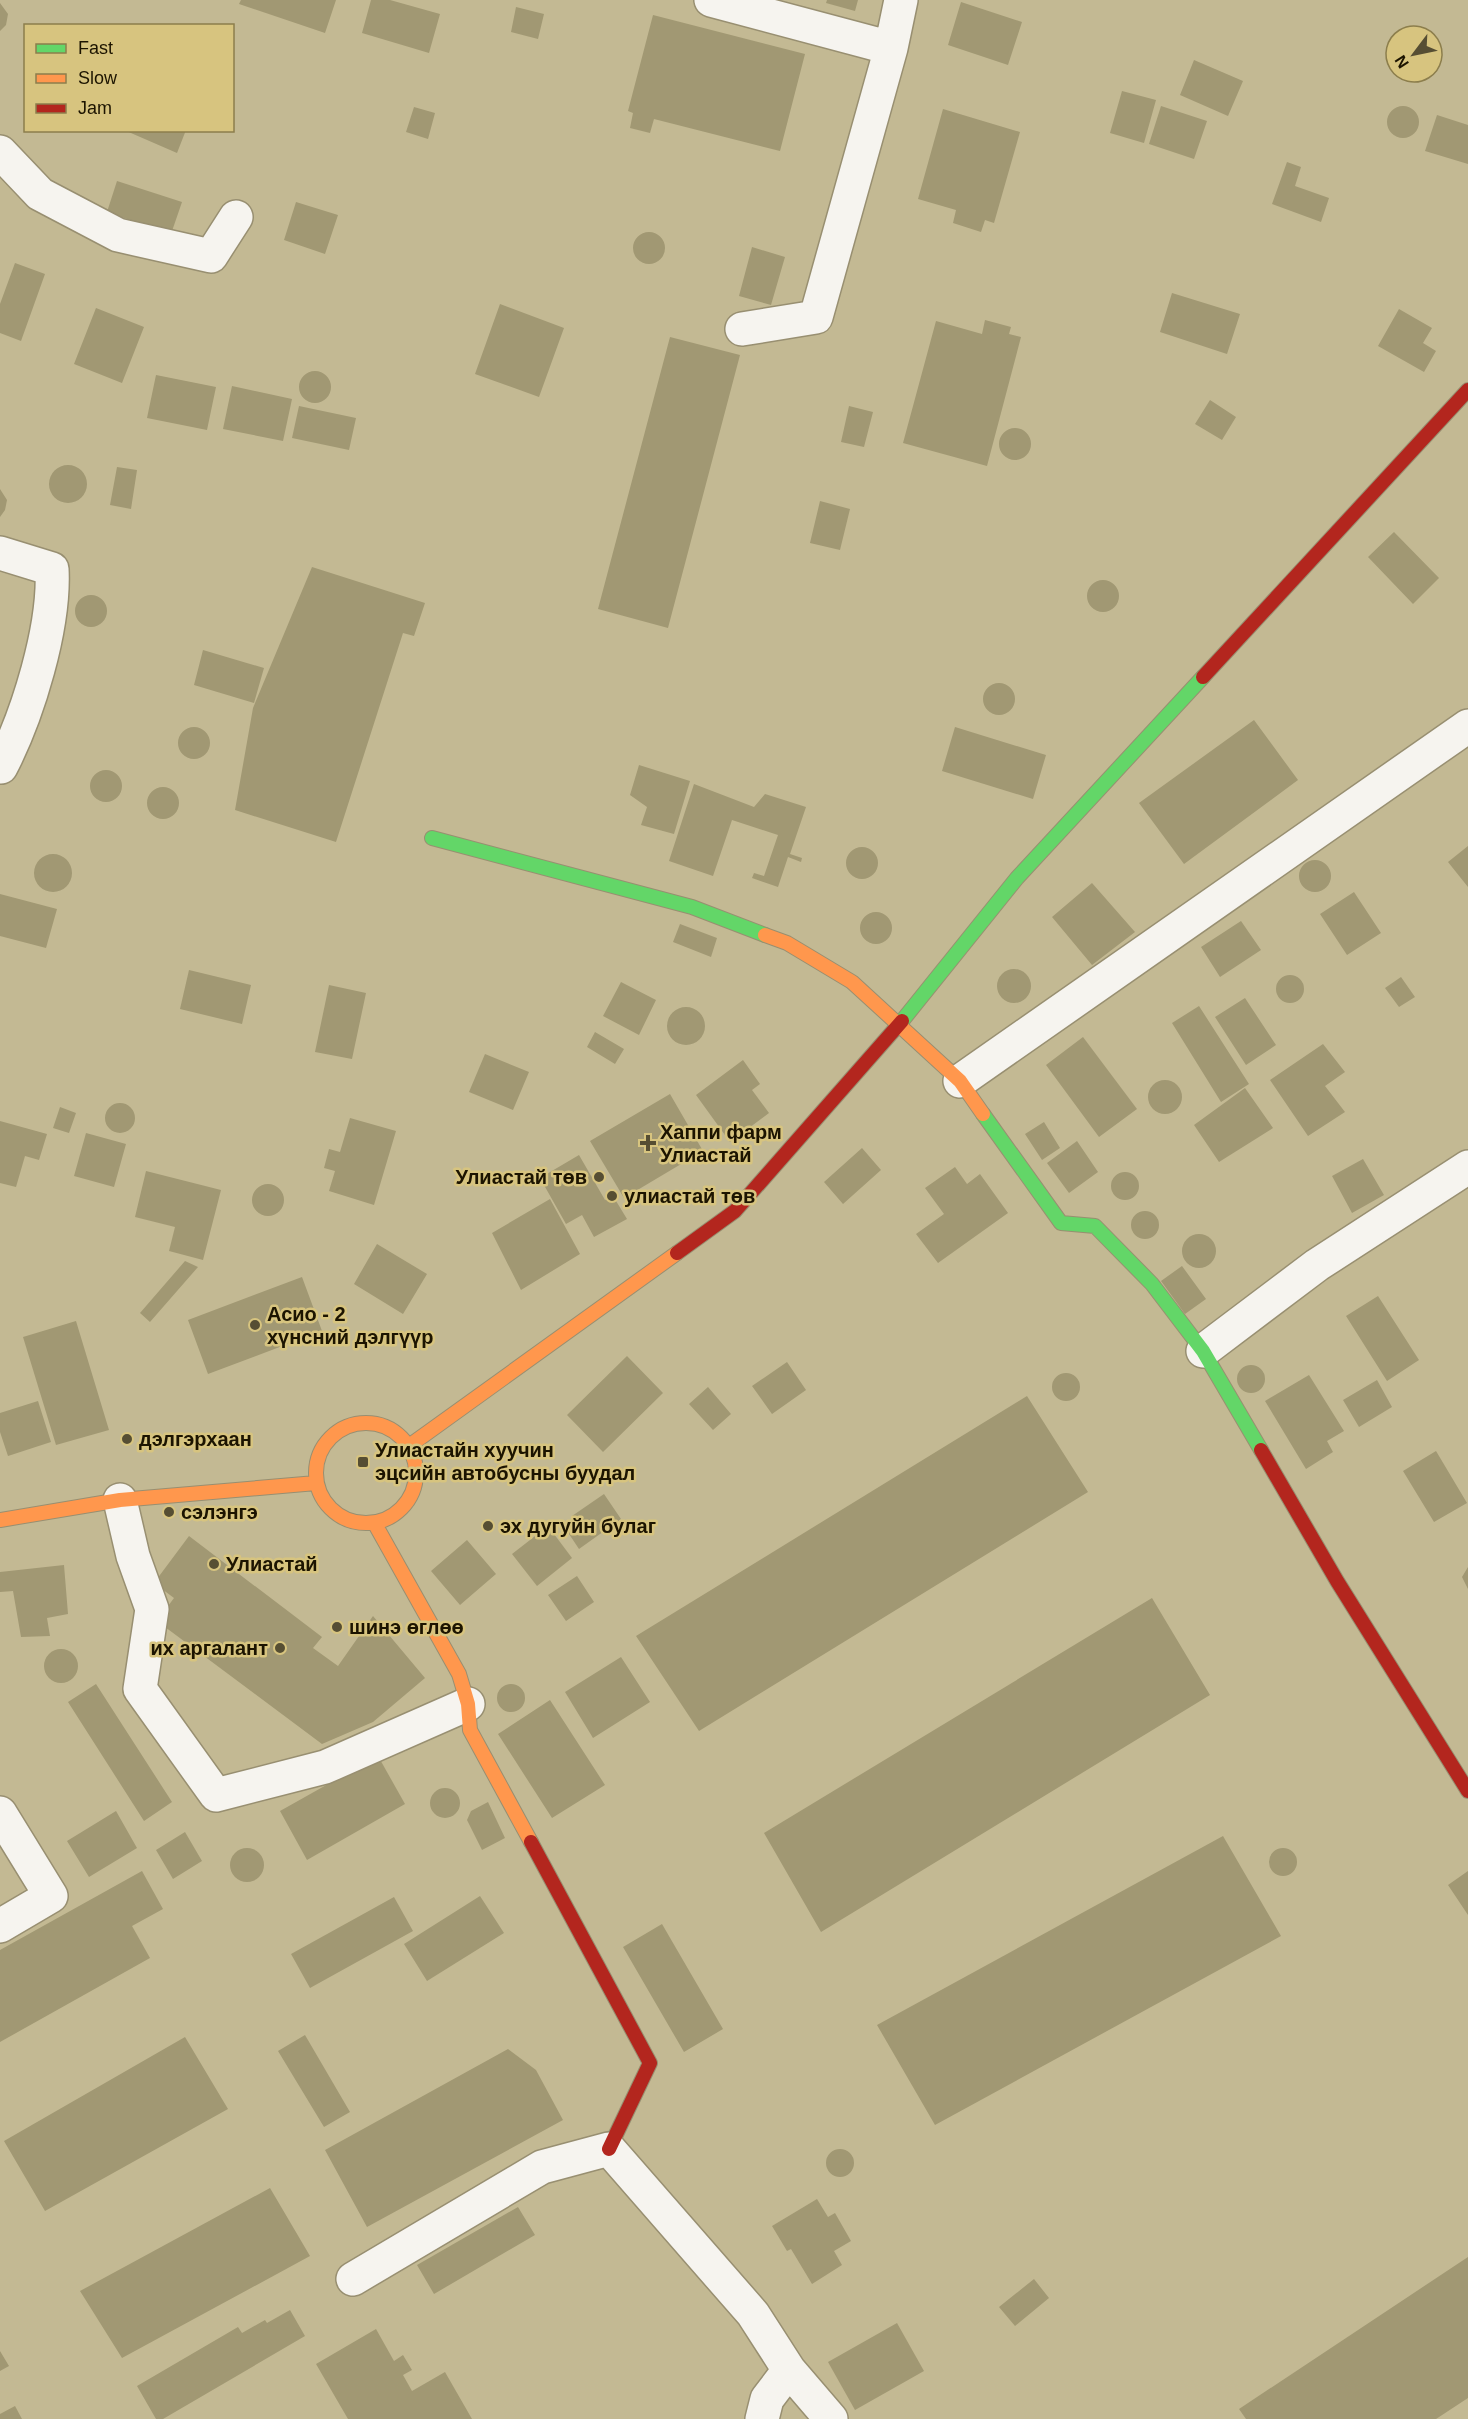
<svg xmlns="http://www.w3.org/2000/svg" width="1468" height="2419" viewBox="0 0 1468 2419" font-family="Arial,sans-serif">
  <style>
    .building { fill: #a19873 }
    .lines { fill: none; stroke-linecap: round; stroke-linejoin: round }
    .street-casing { stroke: #988f71; stroke-width: 36 }
    .fast-casing { stroke: #988f71; stroke-width: 16 }
    .slow-casing { stroke: #988f71; stroke-width: 16 }
    .jam-casing { stroke: #988f71; stroke-width: 16 }
    .street { stroke: #f6f4ef; stroke-width: 33 }
    .fast { stroke: #63d668; stroke-width: 14 }
    .slow { stroke: #ff974d; stroke-width: 14 }
    .jam { stroke: #b3261e; stroke-width: 14 }
    .poi-dot { fill: #564e33; stroke: #d7c47f; stroke-width: 2 }
    .labels { text-anchor: middle; dominant-baseline: central; stroke-width: 5; stroke-linejoin: round; paint-order: stroke }
    .poi-label { font-size: 20px; font-weight: bold; fill: #1c1400; stroke: #d7c47f; text-anchor: start }
  </style>
  <rect width="100%" height="100%" fill="#c3b993"/>
  <path class="building" d="M241 0H336L325 33 239 4Z
    M371 0H390L440 14 429 53 362 33Z
    M827 0H858L855 11 826 3Z
    M961 2 1022 22 1008 65 948 45Z
    M0 3 8 14 6 25 0 31Z
    M516 7 544 14 538 39 511 32Z
    M653 15 805 54 780 151 654 119 650 133 630 128 633 113 628 111Z
    M1194 60 1243 81 1228 116 1180 95Z
    M1122 91 1156 100 1144 143 1110 133Z
    M1387 122a16 16 0 1 1 32 0a16 16 0 1 1-32 0Z
    M1161 106 1207 121 1194 159 1149 144Z
    M414 107 435 113 428 139 406 132Z
    M943 109 1020 132 994 223 985 220 981 232 953 223 956 210 918 199Z
    M1437 115 1468 125V164L1425 151Z
    M124 130H186L177 153Z
    M1287 162 1301 167 1295 186 1329 198 1321 222 1272 204Z
    M117 181 182 202 171 234 107 212Z
    M296 202 338 215 325 254 284 240Z
    M633 248a16 16 0 1 1 32 0a16 16 0 1 1-32 0Z
    M752 247 785 257 771 305 739 296Z
    M15 263 45 274 21 341 0 333V304Z
    M1172 293 1240 314 1227 354 1160 332Z
    M500 304 564 328 539 397 475 374Z
    M96 308 144 327 122 383 74 364Z
    M1399 309 1432 328 1423 343 1436 351 1424 372 1378 346Z
    M985 320 1011 327 1009 334 1021 337 987 466 903 443 936 321 982 334Z
    M670 337 740 355 668 628 598 609Z
    M299 387a16 16 0 1 1 32 0a16 16 0 1 1-32 0Z
    M156 375 216 387 207 430 147 418Z
    M232 386 292 399 283 441 223 429Z
    M1210 400 1236 417 1222 440 1195 424Z
    M299 406 356 418 349 450 292 438Z
    M849 406 873 412 864 447 841 442Z
    M999 444a16 16 0 1 1 32 0a16 16 0 1 1-32 0Z
    M49 484a19 19 0 1 1 38 0a19 19 0 1 1-38 0Z
    M117 467 137 470 131 509 110 505Z
    M0 489 7 500 5 510 0 517Z
    M820 501 850 509 840 550 810 543Z
    M1394 532 1439 578 1413 604 1368 557Z
    M312 567 425 603 414 636 403 633 336 842 235 810 253 708Z
    M1087 596a16 16 0 1 1 32 0a16 16 0 1 1-32 0Z
    M75 611a16 16 0 1 1 32 0a16 16 0 1 1-32 0Z
    M203 650 264 668 254 703 194 685Z
    M983 699a16 16 0 1 1 32 0a16 16 0 1 1-32 0Z
    M1254 720 1298 780 1184 864 1139 803Z
    M955 727 1046 755 1033 799 942 771Z
    M178 743a16 16 0 1 1 32 0a16 16 0 1 1-32 0Z
    M639 765 690 781 674 834 641 825 647 807 630 795Z
    M90 786a16 16 0 1 1 32 0a16 16 0 1 1-32 0Z
    M694 784 754 807 765 794 806 807 790 854 802 858 801 862 788 857 778 887 752 878 754 873 764 876 778 835 732 820 713 876 669 861Z
    M147 803a16 16 0 1 1 32 0a16 16 0 1 1-32 0Z
    M1468 846V887L1448 862Z
    M846 863a16 16 0 1 1 32 0a16 16 0 1 1-32 0Z
    M34 873a19 19 0 1 1 38 0a19 19 0 1 1-38 0Z
    M1299 876a16 16 0 1 1 32 0a16 16 0 1 1-32 0Z
    M1092 883 1135 932 1092 965 1052 917Z
    M1354 892 1381 933 1347 955 1320 914Z
    M0 894 57 909 46 948 0 936Z
    M860 928a16 16 0 1 1 32 0a16 16 0 1 1-32 0Z
    M1241 921 1261 950 1220 977 1201 947Z
    M680 924 717 938 711 957 673 942Z
    M997 986a17 17 0 1 1 34 0a17 17 0 1 1-34 0Z
    M189 970 251 985 242 1024 180 1009Z
    M1276 989a14 14 0 1 1 28 0a14 14 0 1 1-28 0Z
    M1401 977 1415 997 1399 1007 1385 988Z
    M621 982 656 1000 639 1035 603 1016Z
    M329 985 366 993 352 1059 315 1052Z
    M1245 998 1276 1045 1246 1065 1215 1017Z
    M1199 1006 1249 1084 1221 1102 1172 1023Z
    M667 1026a19 19 0 1 1 38 0a19 19 0 1 1-38 0Z
    M595 1032 624 1049 615 1064 587 1047Z
    M1083 1037 1137 1109 1099 1137 1046 1065Z
    M1323 1044 1345 1072 1325 1086 1345 1112 1308 1136 1270 1080Z
    M485 1054 529 1072 513 1110 469 1092Z
    M743 1060 760 1084 752 1090 769 1113 730 1142 696 1095Z
    M1148 1097a17 17 0 1 1 34 0a17 17 0 1 1-34 0Z
    M1245 1088 1273 1128 1219 1162 1194 1125Z
    M670 1094 703 1151 624 1198 590 1141Z
    M105 1118a15 15 0 1 1 30 0a15 15 0 1 1-30 0Z
    M60 1107 76 1113 69 1133 53 1128Z
    M350 1118 396 1131 374 1205 329 1191 335 1171 324 1168 329 1149 340 1152Z
    M0 1121 47 1134 39 1160 25 1156 16 1187 0 1183Z
    M1044 1122 1060 1148 1042 1160 1025 1134Z
    M86 1133 126 1144 114 1187 74 1176Z
    M1077 1141 1098 1172 1069 1193 1047 1163Z
    M862 1148 881 1170 843 1204 824 1182Z
    M579 1155 605 1200 613 1196 627 1219 594 1237 582 1215 566 1224 540 1178Z
    M1363 1159 1384 1195 1352 1213 1332 1176Z
    M955 1167 967 1184 980 1174 1008 1213 938 1263 916 1234 944 1214 925 1188Z
    M146 1171 221 1190 203 1260 169 1251 175 1227 135 1217Z
    M1111 1186a14 14 0 1 1 28 0a14 14 0 1 1-28 0Z
    M252 1200a16 16 0 1 1 32 0a16 16 0 1 1-32 0Z
    M550 1199 580 1254 521 1290 492 1233Z
    M1131 1225a14 14 0 1 1 28 0a14 14 0 1 1-28 0Z
    M1182 1251a17 17 0 1 1 34 0a17 17 0 1 1-34 0Z
    M377 1244 427 1274 403 1314 354 1284Z
    M185 1261 198 1267 150 1322 140 1313Z
    M1182 1266 1206 1299 1185 1314 1161 1281Z
    M302 1277 322 1331 208 1374 188 1320Z
    M1378 1296 1419 1360 1387 1381 1346 1316Z
    M76 1321 109 1430 56 1445 23 1337Z
    M627 1356 663 1393 603 1452 567 1415Z
    M787 1362 806 1390 772 1414 752 1386Z
    M1237 1379a14 14 0 1 1 28 0a14 14 0 1 1-28 0Z
    M1052 1387a14 14 0 1 1 28 0a14 14 0 1 1-28 0Z
    M1309 1375 1344 1431 1327 1441 1333 1452 1306 1469 1265 1401Z
    M1377 1380 1392 1407 1359 1427 1343 1400Z
    M708 1387 731 1414 713 1430 689 1404Z
    M1027 1396 1088 1492 699 1731 636 1636Z
    M38 1401 51 1442 8 1456 0 1432V1413Z
    M1436 1451 1467 1503 1434 1522 1403 1471Z
    M604 1494 621 1519 579 1549 565 1528 575 1521 572 1516Z
    M548 1526 572 1558 537 1586 512 1554Z
    M189 1536 322 1637 313 1648 338 1666 373 1616 425 1678 373 1722 322 1744 157 1621 174 1598 154 1583Z
    M467 1540 496 1574 460 1605 431 1571Z
    M64 1565 68 1614 47 1618 50 1636 21 1637 13 1591 0 1592V1572Z
    M1468 1567V1589L1462 1577Z
    M577 1576 594 1602 566 1621 548 1595Z
    M1152 1598 1210 1695 821 1932 764 1833Z
    M44 1666a17 17 0 1 1 34 0a17 17 0 1 1-34 0Z
    M621 1657 650 1702 593 1738 565 1692Z
    M497 1698a14 14 0 1 1 28 0a14 14 0 1 1-28 0Z
    M96 1684 172 1802 144 1821 68 1702Z
    M550 1700 605 1785 552 1818 498 1734Z
    M378 1756 405 1804 307 1860 280 1811Z
    M430 1803a15 15 0 1 1 30 0a15 15 0 1 1-30 0Z
    M488 1802 505 1838 482 1850 467 1820 471 1811Z
    M116 1811 137 1848 89 1877 67 1841Z
    M185 1832 202 1861 173 1879 156 1850Z
    M1223 1836 1281 1936 935 2125 877 2025Z
    M230 1865a17 17 0 1 1 34 0a17 17 0 1 1-34 0Z
    M1269 1862a14 14 0 1 1 28 0a14 14 0 1 1-28 0Z
    M142 1871 163 1909 132 1926 150 1958 0 2042V1950Z
    M1468 1871V1915L1448 1885Z
    M480 1896 504 1933 427 1981 404 1944Z
    M394 1897 413 1931 310 1988 291 1954Z
    M662 1924 723 2029 684 2052 623 1947Z
    M305 2035 350 2112 324 2127 278 2051Z
    M185 2037 228 2109 45 2211 4 2141Z
    M508 2049 536 2070 563 2120 367 2227 325 2150Z
    M826 2163a14 14 0 1 1 28 0a14 14 0 1 1-28 0Z
    M270 2188 310 2256 122 2358 80 2291Z
    M817 2199 828 2217 835 2213 851 2241 834 2251 842 2265 812 2284 791 2249 787 2251 772 2226Z
    M518 2207 535 2235 434 2294 417 2265Z
    M1468 2257V2398L1436 2419H1246L1239 2409Z
    M1034 2279 1049 2298 1015 2326 999 2307Z
    M290 2310 305 2336 163 2419H156L137 2386 238 2327 242 2333 265 2320 267 2323Z
    M897 2323 924 2371 855 2410 828 2362Z
    M376 2329 394 2361 403 2355 412 2370 403 2375 412 2391 445 2372 472 2419H348L316 2364Z
    M0 2351 9 2366 0 2371Z
    M15 2406 22 2419H0V2414Z"/>
  <g class="lines">
    <g class="street-casing">
      <path id="street" d="M711 0 891 48 901 0
        M0 152 40 194 118 235 211 256 236 217
        M742 329 816 317 891 48
        M0 553 52 569C55 627 28 715 1 767
        M960 1081 1468 726
        M1203 1351 1317 1265 1468 1167
        M120 1500 133 1556 152 1609 140 1689 216 1795 325 1767 468 1704
        M0 1813 51 1896 0 1926
        M353 2279 542 2167 609 2149 753 2314 789 2370 831 2419
        M762 2419 767 2399 789 2370"/>
    </g>
    <g class="fast-casing">
      <path id="fast" d="M432 838 692 907 765 935
        M902 1021 1017 878 1203 677
        M983 1114 1061 1223 1095 1226 1152 1284 1203 1351 1261 1450"/>
    </g>
    <g class="slow-casing">
      <path id="slow" d="M765 935 787 943 852 982 960 1081 983 1114
        M316 1473a50 50 0 1 1 100 0a50 50 0 1 1-100 0Z
        M409 1446 677 1253
        M0 1520 120 1500 316 1483
        M375 1524 459 1674 468 1704 470 1730 531 1842"/>
    </g>
    <g class="jam-casing">
      <path id="jam" d="M1203 677 1468 390
        M677 1253 735 1211 902 1021
        M1261 1450 1337 1581 1468 1791
        M531 1842 650 2063 609 2149"/>
    </g>
    <use href="#street" class="street"/>
    <use href="#fast" class="fast"/>
    <use href="#slow" class="slow"/>
    <use href="#jam" class="jam"/>
  </g>
  <g class="poi-dot">
    <path d="M645 1134h6v6h6v6h-6v6h-6v-6h-6v-6h6z"/>
    <circle cx="599" cy="1177" r="6"/>
    <circle cx="612" cy="1196" r="6"/>
    <circle cx="255" cy="1325" r="6"/>
    <circle cx="127" cy="1439" r="6"/>
    <rect x="357" y="1456" width="12" height="12" rx="3"/>
    <circle cx="169" cy="1512" r="6"/>
    <circle cx="488" cy="1526" r="6"/>
    <circle cx="214" cy="1564" r="6"/>
    <circle cx="337" cy="1627" r="6"/>
    <circle cx="280" cy="1648" r="6"/>
  </g>
  <g class="labels">
    <g class="poi-label">
      <text x="660" y="1132">Хаппи фарм<tspan x="660" dy="23">Улиастай</tspan></text>
      <text x="587" y="1177" text-anchor="end">Улиастай төв</text>
      <text x="624" y="1196">улиастай төв</text>
      <text x="267" y="1314">Асио - 2<tspan x="267" dy="23">хүнсний дэлгүүр</tspan></text>
      <text x="139" y="1439">дэлгэрхаан</text>
      <text x="375" y="1450">Улиастайн хуучин<tspan x="375" dy="23">эцсийн автобусны буудал</tspan></text>
      <text x="181" y="1512">сэлэнгэ</text>
      <text x="500" y="1526">эх дугуйн булаг</text>
      <text x="226" y="1564">Улиастай</text>
      <text x="349" y="1627">шинэ өглөө</text>
      <text x="268" y="1648" text-anchor="end">их аргалант</text>
    </g>
  </g>
  <rect x="24" y="24" width="210" height="108" fill="#d7c47f" stroke="#8c7e4c" stroke-width="1.5"/>
  <rect x="36" y="44" width="30" height="9" fill="#63d668" stroke="#8c7e4c" stroke-width="1.5"/>
  <text x="78" y="54" font-size="18" fill="#1c1400">Fast</text>
  <rect x="36" y="74" width="30" height="9" fill="#ff974d" stroke="#8c7e4c" stroke-width="1.5"/>
  <text x="78" y="84" font-size="18" fill="#1c1400">Slow</text>
  <rect x="36" y="104" width="30" height="9" fill="#b3261e" stroke="#8c7e4c" stroke-width="1.5"/>
  <text x="78" y="114" font-size="18" fill="#1c1400">Jam</text>
  <g transform="translate(1414 54) rotate(238)"><circle r="28" fill="#d7c47f" stroke="#8c7e4c" stroke-width="1.5"/>
  <path d="M0-4.5L10 22L0 15L-10 22Z" fill="#564e33"/>
  <text y="-9" font-size="16" font-weight="bold" text-anchor="middle" fill="#1c1400">N</text>
  </g>
</svg>
